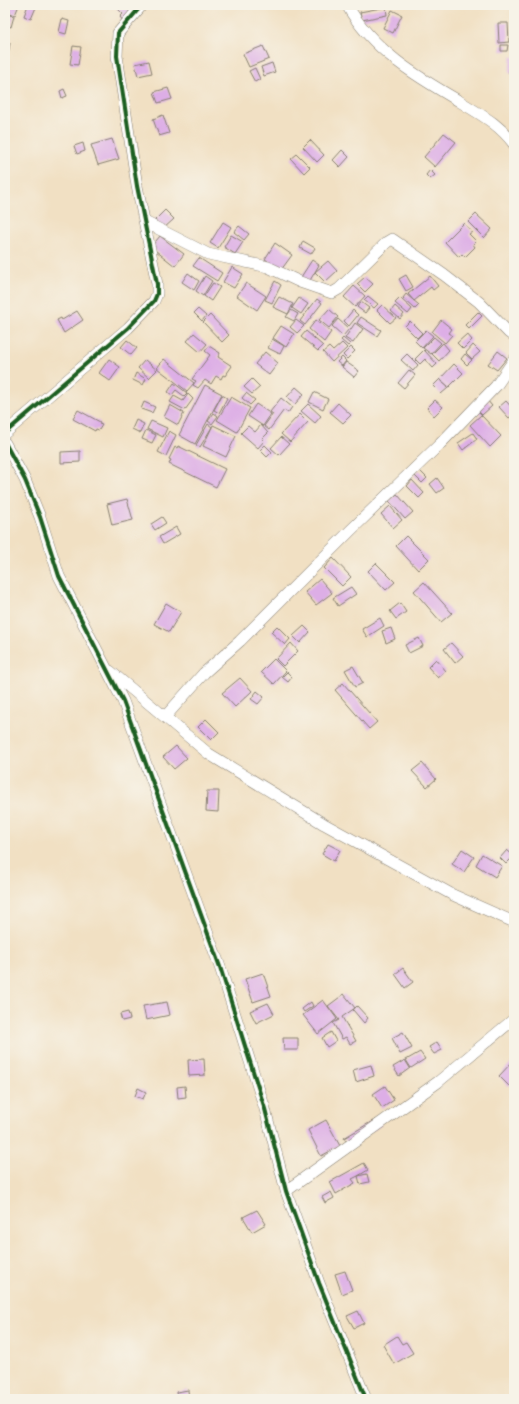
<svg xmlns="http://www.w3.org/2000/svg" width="519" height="1404" viewBox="0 0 519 1404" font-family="'Indie Flower',sans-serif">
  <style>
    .building { fill: #ddaee6 }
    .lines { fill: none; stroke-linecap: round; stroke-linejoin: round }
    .street-casing { stroke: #867e70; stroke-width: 12 }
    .street { stroke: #fff; stroke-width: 11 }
    .cycleway-casing { stroke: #f7f3e8; stroke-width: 6 }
    .cycleway { stroke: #1b5e20; stroke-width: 4 }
  </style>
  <rect width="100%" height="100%" fill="#f7f3e8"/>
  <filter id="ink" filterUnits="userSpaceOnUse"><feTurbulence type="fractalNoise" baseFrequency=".025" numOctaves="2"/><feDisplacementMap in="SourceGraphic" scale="8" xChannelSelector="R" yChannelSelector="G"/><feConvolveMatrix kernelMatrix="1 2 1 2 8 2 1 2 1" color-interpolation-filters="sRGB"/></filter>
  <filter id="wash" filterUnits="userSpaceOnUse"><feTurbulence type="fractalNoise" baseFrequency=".012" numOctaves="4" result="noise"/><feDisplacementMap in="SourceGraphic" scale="16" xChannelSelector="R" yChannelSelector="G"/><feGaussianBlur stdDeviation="0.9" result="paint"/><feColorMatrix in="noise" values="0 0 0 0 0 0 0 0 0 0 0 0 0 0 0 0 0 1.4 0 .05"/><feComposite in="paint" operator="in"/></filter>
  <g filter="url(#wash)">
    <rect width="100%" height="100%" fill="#f1e0c3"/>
    <g id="blocks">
      <path class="building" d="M11 5H19L15 15 8 12Z
        M28 5H37L31 19 24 16Z
        M114 5H123L132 13 124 22 120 17 123 14Z
        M386 7 387 15 362 20 360 12Z
        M392 10 402 15 393 33 383 28Z
        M5 14 14 16 11 27 5 25Z
        M62 19 69 21 66 34 59 32Z
        M498 23H508L509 42 499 43Z
        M5 42 10 43 7 62H5Z
        M501 45H508L507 51H501Z
        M73 46 81 47 78 65 70 64Z
        M263 46 269 59 249 67 243 54Z
        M511 57H514V73H509Z
        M149 61 152 73 138 76 135 64Z
        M272 63 275 72 264 76 261 67Z
        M255 68 260 79 255 82 249 71Z
        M168 88 172 99 158 103 154 92Z
        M64 89 67 96 62 98 60 91Z
        M163 115 169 133 159 136 153 119Z
        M444 133 456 142 435 167 424 157Z
        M112 139 119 159 98 165 91 145Z
        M310 140 324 155 317 162 303 147Z
        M83 143 85 151 77 154 74 146Z
        M342 150 349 157 340 167 333 160Z
        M297 154 310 167 304 173 291 159Z
        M430 170 435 175 430 179 426 175Z
        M165 210 174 219 163 229 155 220Z
        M476 214 492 229 484 238 468 222Z
        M223 222 231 227 218 248 210 243Z
        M464 223 472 232 469 234 476 241 473 244 475 247 465 257 462 254 459 257 445 242Z
        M239 226 249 234 244 240 234 232Z
        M231 235 243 242 235 254 224 247Z
        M160 236 184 254 175 266 151 247Z
        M303 241 315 248 311 254 300 248Z
        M275 243 292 255 281 270 265 259Z
        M199 258 222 273 217 281 193 266Z
        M312 260 319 265 309 282 301 277Z
        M328 261 337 271 325 282 315 272Z
        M232 267 243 274 234 288 223 282Z
        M188 273 199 281 194 290 182 282Z
        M406 275 413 287 406 291 399 279Z
        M205 276 212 281 203 296 196 291Z
        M430 276 438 286 433 290 431 287 414 301 408 294Z
        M365 277 373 284 365 292 357 284Z
        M275 281 281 285 272 303 265 300Z
        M213 283 220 287 211 301 204 296Z
        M246 283 266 296 257 310 237 296Z
        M354 286 365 296 355 307 344 297Z
        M406 294 419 305 415 309 403 298Z
        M368 296 378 304 374 308 364 300Z
        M279 297 293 304 288 314 273 307Z
        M299 298 308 304 301 314 292 308Z
        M400 298 412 309 408 314 395 303Z
        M317 299 322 303 305 325 300 321Z
        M361 302 369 308 365 313 357 307Z
        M382 305 396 318 390 323 377 310Z
        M395 306 404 314 400 319 391 311Z
        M198 309 206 316 202 321 194 313Z
        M329 309 338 317 329 328 319 320Z
        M291 310 298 314 294 321 286 317Z
        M353 310 358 315 349 326 344 321Z
        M77 311 83 320 64 333 57 320 61 318 62 320Z
        M478 312 482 316 469 329 465 325Z
        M210 315 229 335 222 342 203 322Z
        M361 317 381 330 377 336 357 323Z
        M338 319 349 329 343 336 332 326Z
        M296 320 304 326 297 333 290 327Z
        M316 320 331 332 324 342 309 329Z
        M441 320 452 329 449 333 452 335 445 343 432 332Z
        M410 321 422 333 417 338 405 326Z
        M355 323 363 329 353 343 345 338Z
        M281 326 294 334 286 347 273 338Z
        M426 330 433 336 422 348 415 341Z
        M306 331 323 346 318 351 301 337Z
        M194 333 207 344 200 352 187 341Z
        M467 334 472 340 463 349 457 343Z
        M434 337 441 343 431 354 423 348Z
        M343 338 350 344 348 346 341 340Z
        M272 339 284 346 280 354 268 348Z
        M127 340 137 348 131 355 121 347Z
        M342 343 347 348 332 362 323 352 329 347 333 351Z
        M443 343 449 350 439 361 432 354Z
        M473 345 480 352 472 359 466 353Z
        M209 346 220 353 218 357 232 366 225 376 223 375 221 379 216 376 211 384 205 380 198 388 193 385 196 381 192 379 210 355 205 351Z
        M351 347 355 351 347 359 343 355Z
        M424 350 437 364 433 368 425 359 420 364 415 359Z
        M498 351 507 358 497 370 488 364Z
        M265 352 278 363 269 375 255 364Z
        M407 354 418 365 413 371 401 360Z
        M465 354 472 360 467 365 461 359Z
        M342 357 346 361 342 366 337 362Z
        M109 359 120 367 110 381 99 373Z
        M164 359 194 383 187 391 157 368Z
        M145 360 157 370 149 378 138 368Z
        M346 362 359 371 354 377 342 367Z
        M454 364 463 373 449 387 440 379Z
        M409 370 415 375 404 388 398 383Z
        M136 373 146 379 143 385 133 380Z
        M252 379 260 387 252 394 244 387Z
        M440 379 448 388 441 394 433 386Z
        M174 383 187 393 184 396 176 390 172 395 168 392Z
        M205 385 222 394 195 444 179 435Z
        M296 387 304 394 295 404 287 397Z
        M314 392 328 399 323 409 309 402Z
        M246 393 255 400 250 405 242 398Z
        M188 394 193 399 185 410 170 402 174 396 183 401Z
        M222 395 227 398 219 413 214 410Z
        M231 397 250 408 237 432 217 420Z
        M281 398 292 407 288 413 284 410 269 430 264 426 273 414 270 412Z
        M435 400 443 407 434 416 427 408Z
        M487 400 492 406 482 415 477 410Z
        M506 401 514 410V414L509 418 499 407Z
        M144 402 155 407 152 413 141 409Z
        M338 403 351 415 343 423 330 412Z
        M256 404 271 414 263 426 248 416Z
        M308 404 321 416 315 423 301 411Z
        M170 405 184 413 178 425 164 417Z
        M78 410 100 422 99 424 102 425 99 430 96 429 95 431 73 419Z
        M214 413 218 416 212 424 208 421Z
        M300 414 308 422 290 442 281 434Z
        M481 415 501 436 490 447 470 425Z
        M136 420 144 424 140 433 132 429Z
        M151 421 167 428 163 437 147 429Z
        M208 424 212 427 200 447 196 445Z
        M213 425 236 436 226 457 203 446Z
        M261 425 268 433 262 439 264 441 258 448 241 433 248 426 255 432Z
        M146 430 156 435 152 443 142 439Z
        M169 431 176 435 166 456 158 452Z
        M473 433 477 439 463 450 458 443Z
        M281 437 289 444 279 455 271 448Z
        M265 445 272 452 267 457 260 450Z
        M178 446 225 469 216 487 169 464 171 460 169 459 175 447 177 448Z
        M80 451V462L61 463V452Z
        M419 470 427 478 422 483 414 475Z
        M437 478 444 488 437 493 430 484Z
        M412 480 424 493 419 498 407 486Z
        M397 494 413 512 405 519 389 501Z
        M127 499 133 520 112 525 107 504Z
        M390 506 402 520 393 528 381 514Z
        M162 517 166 523 155 530 151 524Z
        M176 527 180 534 163 544 159 537Z
        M406 536 429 559 418 570 396 546Z
        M333 558 351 577 342 586 324 568Z
        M376 563 395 582 386 590 368 571Z
        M320 579 332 593 316 605 305 592Z
        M424 582 452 613 441 622 414 591Z
        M351 587 356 594 338 606 333 598Z
        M166 603 181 612 169 632 154 624Z
        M400 603 406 612 396 619 390 611Z
        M380 618 384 626 367 637 362 629Z
        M277 626 290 639 285 645 271 632Z
        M304 626 310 632 300 643 293 636Z
        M391 628 395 639 386 643 382 631Z
        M419 638 423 646 409 653 405 645Z
        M291 643 298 651 283 666 276 659Z
        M451 643 463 656 455 663 444 649Z
        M274 659 286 671 274 684 261 672Z
        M436 659 446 671 438 678 428 667Z
        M353 666 363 683 355 687 345 670Z
        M287 672 292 677 288 682 282 677Z
        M240 678 252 691 235 707 222 693Z
        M343 683 377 722 369 729 335 690Z
        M257 691 264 697 258 704 251 699Z
        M206 719 219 732 211 740 198 727Z
        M176 746 187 758 174 769 163 757Z
        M422 763 436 779 427 787 412 771Z
        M207 791H219L218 812 206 811Z
        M328 844 340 850 334 861 322 854Z
        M462 849 474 857 464 872 452 864Z
        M507 850 514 856 506 864 500 858Z
        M482 854 502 866 495 877 476 865Z
        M403 968 413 982 405 988 395 974Z
        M263 973 271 996 253 1002 245 979Z
        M344 994 355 1008 342 1017 356 1041 350 1044 346 1037 342 1039 333 1023 339 1020 328 1006Z
        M323 1000 337 1019 318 1034 303 1015Z
        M167 1002 170 1015 146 1020 143 1006Z
        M311 1002 313 1006 304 1012 302 1009Z
        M268 1003 274 1014 256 1023 250 1011Z
        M357 1006 368 1018 364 1023 353 1010Z
        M128 1012 130 1019 122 1021 120 1014Z
        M331 1032 336 1041 327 1047 322 1038Z
        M403 1032 412 1048 400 1054 392 1038Z
        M283 1038H298V1050H284Z
        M437 1042 442 1050 434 1054 429 1047Z
        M420 1052 425 1059 411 1068 406 1060Z
        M204 1059 205 1075 189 1076 188 1060Z
        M405 1060 410 1068 399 1076 393 1067Z
        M514 1060V1081L509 1086 499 1076Z
        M371 1065 374 1076 356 1082 353 1070Z
        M185 1086 186 1097 178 1098 177 1087Z
        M385 1086 394 1100 382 1108 373 1094Z
        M138 1088 146 1092 143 1099 135 1096Z
        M376 1119 381 1125 349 1145 344 1138Z
        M326 1120 340 1146 321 1156 308 1130Z
        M364 1163 368 1170 358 1176 367 1174 369 1182 360 1184 358 1176 352 1179 355 1183 336 1194 330 1182Z
        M331 1192 334 1198 325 1203 322 1197Z
        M257 1210 266 1224 252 1232 243 1217Z
        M345 1271 352 1290 342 1294 335 1274Z
        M358 1311 364 1323 354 1328 347 1316Z
        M397 1336 402 1344 406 1342 413 1353 394 1364 383 1345Z
        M188 1390 189 1399H178L177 1392Z"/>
    </g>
  </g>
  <g filter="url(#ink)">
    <use href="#blocks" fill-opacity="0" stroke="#867e70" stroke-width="1"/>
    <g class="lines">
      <g class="street-casing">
        <path id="street" d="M347 5C372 50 416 76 459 101 481 115 498 123 514 144
          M145 222 208 254 268 267 300 282 332 293 339 289 387 242 392 239 444 275 479 302 509 333 514 335
          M5 433 128 328 154 301 157 294V284L137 186 117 56 118 33 142 5
          M5 443 25 480 40 517 59 576 123 701 220 967 265 1109 286 1191 319 1283 366 1399
          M110 671 209 754 324 824 453 895 514 922
          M165 717 204 673 240 641 351 530 440 444 496 386 514 360
          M286 1191 438 1082 514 1019"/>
      </g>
      <use href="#street" class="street"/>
      <g class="cycleway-casing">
        <path id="cycleway" d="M5 433 128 328 154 301 157 294V284L137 186 117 56 118 33 142 5
          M5 443 25 480 40 517 59 576 123 701 220 967 265 1109 286 1191 319 1283 366 1399"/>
      </g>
      <use href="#cycleway" class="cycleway"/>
    </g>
  </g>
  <rect width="519" height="1404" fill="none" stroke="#f7f3e8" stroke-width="20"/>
</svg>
